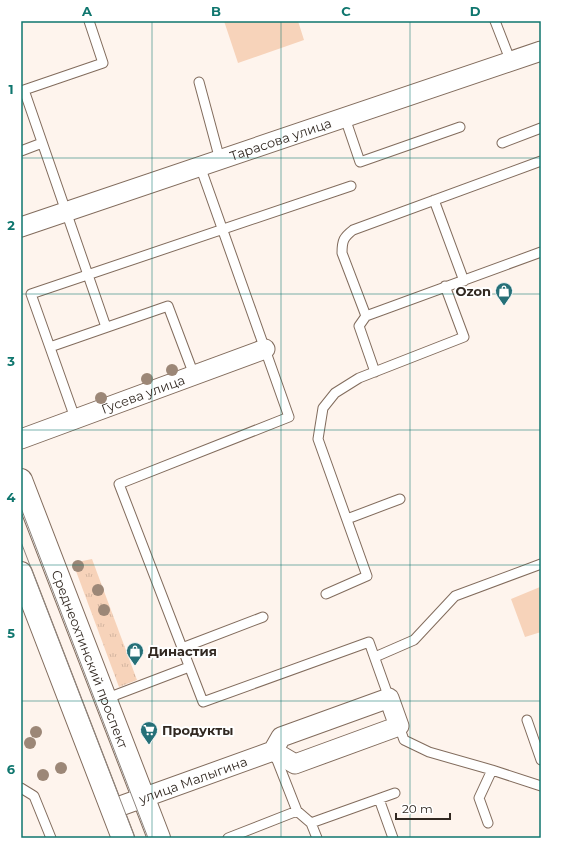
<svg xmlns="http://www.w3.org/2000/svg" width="562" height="859" viewBox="0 0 562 859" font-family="Montserrat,sans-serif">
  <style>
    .grass { fill: url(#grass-tufts) }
    .park { fill: #f7d3ba }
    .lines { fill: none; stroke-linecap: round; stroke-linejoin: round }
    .lane-casing { stroke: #826c5d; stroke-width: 11 }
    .street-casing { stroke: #826c5d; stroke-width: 21 }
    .secondary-casing { stroke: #826c5d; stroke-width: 24 }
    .lane { stroke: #fff; stroke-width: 9 }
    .street { stroke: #fff; stroke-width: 19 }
    .secondary { stroke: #fff; stroke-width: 22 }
    .tram { stroke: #8f867f; stroke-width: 1 }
    .tree { fill: #9c8777 }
    .grid { fill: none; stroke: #0f766e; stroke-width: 1; stroke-opacity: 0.55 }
    .labels { text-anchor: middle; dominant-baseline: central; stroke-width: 4; stroke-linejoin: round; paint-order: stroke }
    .street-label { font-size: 13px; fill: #312821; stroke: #fff }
    .poi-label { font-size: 13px; font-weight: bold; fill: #312821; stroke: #fff; text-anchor: start }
    .neatline { fill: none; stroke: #0f766e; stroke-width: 1.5 }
    .grid-label { font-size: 13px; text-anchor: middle; font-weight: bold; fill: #0f766e }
  </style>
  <defs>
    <pattern id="grass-tufts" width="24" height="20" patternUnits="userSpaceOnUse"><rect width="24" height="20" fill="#f7d3ba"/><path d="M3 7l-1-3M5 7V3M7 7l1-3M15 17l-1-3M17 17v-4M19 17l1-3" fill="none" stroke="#d4b5a0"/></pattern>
  </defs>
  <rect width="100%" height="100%" fill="#fef4ed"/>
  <path class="grass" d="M92 559 137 680 119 687 73 563Z"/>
  <path class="park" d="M224 21H298L304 40 238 63Z
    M540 587 541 632 525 637 511 599Z"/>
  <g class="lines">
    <g class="lane-casing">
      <path id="lane" d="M89 21 103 63 24 90 106 327
        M495 21 511 62
        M199 82 220 160
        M345 118 360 162 460 127
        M502 143 541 128
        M21 151 42 143
        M541 161 353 230C344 237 342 240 342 253L366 316 541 252
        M200 166 289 417 119 484 203 702 369 642 389 698
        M434 200 464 281
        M366 316 359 326 375 372
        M50 347 168 306 194 375
        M75 418 31 294 351 186
        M347 519 400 499
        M326 594 367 576 318 439 323 408 335 393 359 378 464 337 445 286
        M182 648 263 617
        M375 657 414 640 455 596 541 564
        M105 699 189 667
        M527 720 541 760
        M399 726 404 740 429 752 492 770 541 786
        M275 755 297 811 311 823 317 838
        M21 788 34 796 51 838
        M379 799 393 838
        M311 823 395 793
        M488 823 479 798 492 770
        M228 838 297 811"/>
    </g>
    <g class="street-casing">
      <g id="street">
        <path id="s1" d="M21 227 541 51"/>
        <path id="s2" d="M21 439 265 349"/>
        <path id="s3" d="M112 809 273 751 281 737 389 698 399 726 295 764 273 751"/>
      </g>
    </g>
    <g class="secondary-casing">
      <g id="secondary">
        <path id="s4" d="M21 480 159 838"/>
        <path d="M21 573 123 838"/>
      </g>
    </g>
    <use href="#lane" class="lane"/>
    <use href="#street" class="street"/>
    <use href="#secondary" class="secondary"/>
    <path class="tram" d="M21 508 148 838
      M21 542 135 838"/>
  </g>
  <g class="tree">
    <circle cx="172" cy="370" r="6"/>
    <circle cx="147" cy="379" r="6"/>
    <circle cx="101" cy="398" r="6"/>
    <circle cx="78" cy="566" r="6"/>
    <circle cx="98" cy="590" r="6"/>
    <circle cx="104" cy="610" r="6"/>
    <circle cx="36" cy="732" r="6"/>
    <circle cx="30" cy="743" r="6"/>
    <circle cx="61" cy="768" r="6"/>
    <circle cx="43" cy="775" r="6"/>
  </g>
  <path class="grid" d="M152 21V838M281 21V838M410 21V838M21 158H541M21 294H541M21 430H541M21 565H541M21 701H541"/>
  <defs>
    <g id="shop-pin" transform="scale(0.9)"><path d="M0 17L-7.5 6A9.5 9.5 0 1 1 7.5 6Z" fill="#267078" stroke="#fff"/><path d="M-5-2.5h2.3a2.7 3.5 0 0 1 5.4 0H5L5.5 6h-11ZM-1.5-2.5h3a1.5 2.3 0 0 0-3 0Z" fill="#fff"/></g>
    <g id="supermarket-pin" transform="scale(0.9)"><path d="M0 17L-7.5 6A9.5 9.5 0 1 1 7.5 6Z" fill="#267078" stroke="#fff"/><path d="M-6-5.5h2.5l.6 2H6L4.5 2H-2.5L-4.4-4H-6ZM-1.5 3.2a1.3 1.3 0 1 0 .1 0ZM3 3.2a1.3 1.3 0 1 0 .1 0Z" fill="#fff"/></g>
  </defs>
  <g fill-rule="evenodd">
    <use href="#shop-pin" x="504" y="291"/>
    <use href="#shop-pin" x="135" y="651"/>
    <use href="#supermarket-pin" x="149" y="730"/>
  </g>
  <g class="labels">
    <g class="street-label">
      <text stroke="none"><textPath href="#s1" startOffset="274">Тарасова улица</textPath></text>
      <text stroke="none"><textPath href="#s2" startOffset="130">Гусева улица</textPath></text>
      <text stroke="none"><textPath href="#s4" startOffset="192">Среднеохтинский проспект</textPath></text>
      <text stroke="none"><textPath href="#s3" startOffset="86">улица Малыгина</textPath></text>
    </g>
    <g class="poi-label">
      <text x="491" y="291" text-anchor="end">Ozon</text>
      <text x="148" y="651">Династия</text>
      <text x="162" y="730">Продукты</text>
    </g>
  </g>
  <rect width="562" height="859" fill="none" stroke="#ffffff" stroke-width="44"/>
  <path d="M396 813v6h54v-6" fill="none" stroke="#312821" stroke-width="2"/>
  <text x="402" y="813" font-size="12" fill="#312821" stroke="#ffffff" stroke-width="3" paint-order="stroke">20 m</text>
  <rect x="22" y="22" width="518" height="815" class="neatline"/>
  <g class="grid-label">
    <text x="87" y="16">A</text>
    <text x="216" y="16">B</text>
    <text x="346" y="16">C</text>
    <text x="475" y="16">D</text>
    <text x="11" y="94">1</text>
    <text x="11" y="230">2</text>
    <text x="11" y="366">3</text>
    <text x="11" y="502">4</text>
    <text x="11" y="638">5</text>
    <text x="11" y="774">6</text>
  </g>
</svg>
